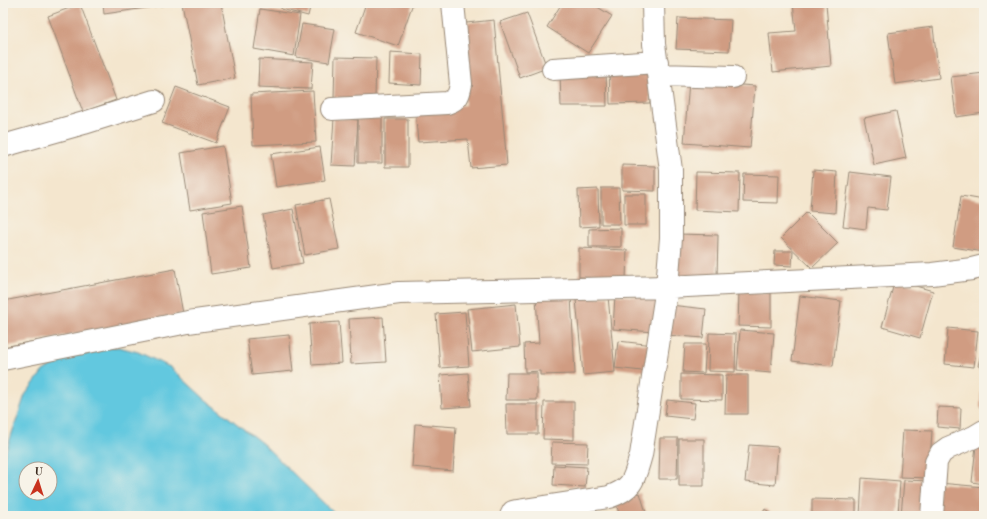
<svg xmlns="http://www.w3.org/2000/svg" width="987" height="519" viewBox="0 0 987 519" font-family="'Old Standard TT',serif">
  <style>
    .water { fill: #62c8df; stroke: #4e797e; fill-rule: evenodd }
    .building { fill: #d09c82 }
    .lines { fill: none; stroke-linecap: round; stroke-linejoin: round }
    .minor-casing { stroke: #988876; stroke-width: 24 }
    .minor { stroke: #fff; stroke-width: 22 }
  </style>
  <rect width="100%" height="100%" fill="#f7f3e8"/>
  <filter id="ink" filterUnits="userSpaceOnUse"><feTurbulence type="fractalNoise" baseFrequency=".025" numOctaves="2"/><feDisplacementMap in="SourceGraphic" scale="8" xChannelSelector="R" yChannelSelector="G"/><feConvolveMatrix kernelMatrix="1 2 1 2 8 2 1 2 1" color-interpolation-filters="sRGB"/></filter>
  <filter id="wash" filterUnits="userSpaceOnUse"><feTurbulence type="fractalNoise" baseFrequency=".012" numOctaves="4" result="noise"/><feDisplacementMap in="SourceGraphic" scale="16" xChannelSelector="R" yChannelSelector="G"/><feGaussianBlur stdDeviation="0.9" result="paint"/><feColorMatrix in="noise" values="0 0 0 0 0 0 0 0 0 0 0 0 0 0 0 0 0 1.4 0 .05"/><feComposite in="paint" operator="in"/></filter>
  <g filter="url(#wash)">
    <rect width="100%" height="100%" fill="#f4e6ce"/>
    <path class="water" d="M97 347H119L138 352 170 367 205 399 263 444 337 516H3V460L25 395 43 371 63 359ZM26 469H50V493H26Z"/>
    <g id="blocks">
      <path class="building" d="M103 3H174V4L104 14Z
        M182 3H221L235 78 198 85Z
        M282 3H311L308 16 281 9Z
        M366 3H413L398 46 356 32Z
        M562 3H591L612 16 588 53 547 27Z
        M793 3H826L831 66 773 72 769 33 796 31Z
        M80 4 116 100 83 112 48 16Z
        M260 9 300 15 294 56 254 49Z
        M527 13 547 68 520 78 500 22Z
        M678 18 731 20 729 51 676 49Z
        M494 20 507 165 471 168 468 139 418 142 415 109 465 105 457 24Z
        M302 24 335 29 329 62 296 57Z
        M933 27 939 78 895 84 888 33Z
        M390 52 422 54 421 85 389 83Z
        M335 57 376 58 375 99 334 98Z
        M259 59 313 62 311 89 258 87Z
        M649 66 650 103 610 104 609 67Z
        M560 71H606L607 106H561Z
        M984 73V113L956 117 951 77Z
        M689 81 755 86 750 148 684 143Z
        M176 87 230 107 216 143 162 123Z
        M313 91 316 142 253 145 251 94Z
        M896 111 906 158 874 165 864 118Z
        M358 117H382V163H358Z
        M334 118 358 120 355 166 331 165Z
        M385 119H408V167H385Z
        M223 146 232 203 190 210 181 153Z
        M320 147 325 180 276 187 271 154Z
        M622 165 655 166V191L622 190Z
        M813 170 837 172 835 213 810 211Z
        M696 172 740 173 739 212 695 210Z
        M850 172 891 177 887 210 868 208 866 229 843 226Z
        M744 174 779 175 778 203 743 202Z
        M601 188H619L620 224H601Z
        M598 189 599 226 579 227 578 190Z
        M624 194H646V225H624Z
        M961 196 984 200V252L953 247Z
        M329 199 339 249 305 255 296 205Z
        M242 206 251 268 211 274 203 212Z
        M293 209 303 263 273 268 263 215Z
        M807 212 838 243 812 268 781 238Z
        M621 228V247H589V229Z
        M677 234 718 235 717 278 676 277Z
        M579 248 627 250 626 279 579 277Z
        M775 251H793L792 266 774 265Z
        M175 269 183 314 3 347V301Z
        M895 280 933 291 920 338 882 327Z
        M739 291 771 293V327L738 326Z
        M615 295 657 298 655 332 613 329Z
        M571 296 575 374 540 375V371L525 372 524 344 539 343 536 298Z
        M608 296 615 372 583 375 576 299Z
        M800 296 841 301 833 366 792 361Z
        M516 304 520 347 472 352 467 309Z
        M670 305 706 309 703 338 667 335Z
        M465 312 469 366 440 368 436 314Z
        M383 317 386 362 351 364 349 319Z
        M339 322 342 363 312 365 309 324Z
        M948 328 978 331 974 367 945 364Z
        M740 330 774 333 771 373 737 370Z
        M709 333 736 334 735 372 708 371Z
        M289 335 293 371 252 375 247 339Z
        M618 341 654 345 651 372 615 368Z
        M685 344H706L704 373 683 372Z
        M983 345H984V368L978 366Z
        M468 373 471 406 442 408 440 375Z
        M507 373H537V400H506Z
        M982 373H984V408H980Z
        M681 374 722 375V400L681 399Z
        M726 375H748V414H725Z
        M667 400 695 403 693 419 665 416Z
        M544 402H574V440L543 439Z
        M506 404H538V434H507Z
        M938 407 961 408 960 429 937 427Z
        M415 424 456 427 453 471 412 467Z
        M903 430 932 431 929 478 900 477Z
        M660 438H678L677 479H659Z
        M679 439H704V486H679Z
        M552 442 588 443 587 464 551 463Z
        M749 445 778 447 775 485 745 482Z
        M976 446H984V484L972 482Z
        M554 465 587 467 585 487 553 485Z
        M862 478 900 481 898 516H860Z
        M904 480 931 481 929 516H901Z
        M939 483 984 487V516L936 515Z
        M640 493 647 516H620L615 501Z
        M812 499 856 500V516H812Z
        M765 509 775 516H761Z"/>
    </g>
  </g>
  <g filter="url(#ink)">
    <use href="#blocks" fill-opacity="0" stroke="#988876" stroke-width="1"/>
    <g class="lines">
      <g class="minor-casing">
        <path id="minor" d="M553 69 657 62
          M658 75 733 77
          M332 109 447 103C458 99 459 95 461 84L453 3
          M3 146 84 123 154 101
          M3 359 188 322 399 293 667 287 932 274 972 269 984 266
          M511 516 513 512 517 511 609 497C634 488 634 479 641 455L667 287 671 238V170L654 44 653 3
          M932 516 936 462 941 453 948 448 974 437 984 431"/>
      </g>
      <use href="#minor" class="minor"/>
    </g>
  </g>
  <rect width="987" height="519" fill="none" stroke="#f7f3e8" stroke-width="16"/>
  <g transform="translate(38 481) rotate(4)"><circle r="19" fill="#f7f3e8" stroke="#aca397"/>
  <path d="M0-3L7 15L0 10L-7 15Z" fill="#c8321e"/>
  <text y="-6" font-size="11" font-weight="bold" text-anchor="middle" fill="#3b2a1e">U</text>
  </g>
</svg>
